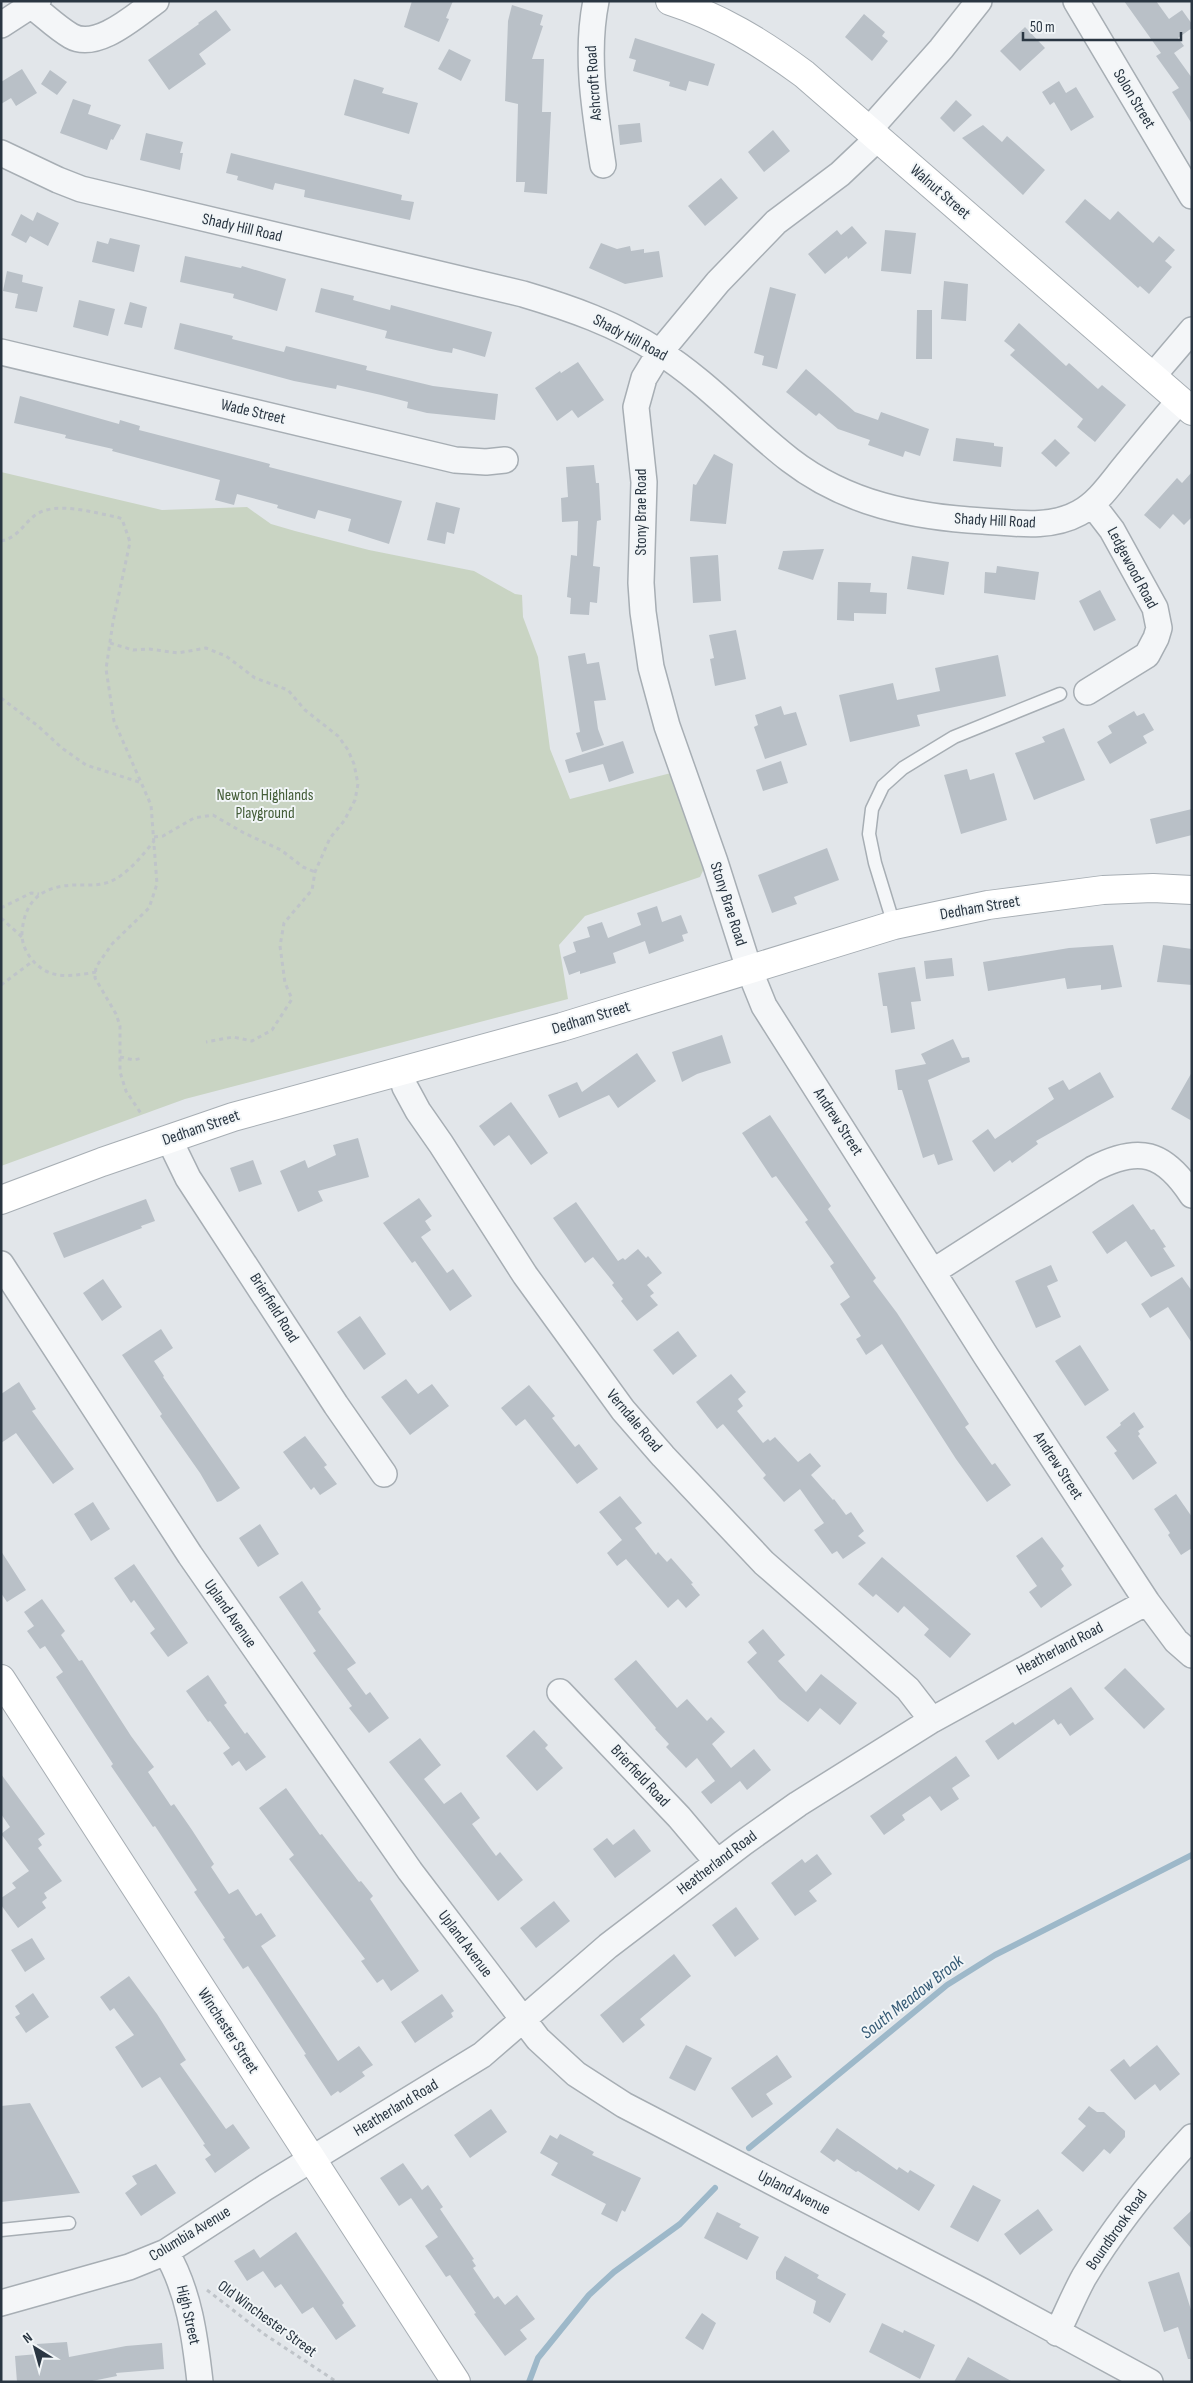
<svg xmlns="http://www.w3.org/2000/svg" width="1193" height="2383" viewBox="0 0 1193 2383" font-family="'Sofia Sans Condensed',sans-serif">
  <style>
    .green { fill: #c9d4c3 }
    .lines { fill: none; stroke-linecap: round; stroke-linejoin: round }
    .stream { stroke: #9db8c9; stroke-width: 6 }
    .building { fill: #b9c0c7 }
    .lane-casing { stroke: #a7aeb4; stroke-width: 15 }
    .street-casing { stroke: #a7aeb4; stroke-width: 28 }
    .secondary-casing { stroke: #a7aeb4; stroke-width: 30 }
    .path { stroke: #bfc4c9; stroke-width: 3; stroke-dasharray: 4 4; stroke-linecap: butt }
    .lane { stroke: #f4f6f8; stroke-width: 12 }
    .street { stroke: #f4f6f8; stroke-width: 25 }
    .secondary { stroke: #fff; stroke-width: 28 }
    .labels { text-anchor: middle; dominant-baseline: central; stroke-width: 4; stroke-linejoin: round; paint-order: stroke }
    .street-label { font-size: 16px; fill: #2a3642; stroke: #f1f5f7 }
    .park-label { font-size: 16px; fill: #445d38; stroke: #f1f5f7 }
    .water-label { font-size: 18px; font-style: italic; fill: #355a75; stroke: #f1f5f7 }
  </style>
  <rect width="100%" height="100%" fill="#e2e6ea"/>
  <path class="green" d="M1 472 162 510 247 507 271 524 295 531 369 550 474 571 515 594 522 595 523 617 538 657 550 749 570 799 671 773 708 860 700 877 585 916 559 945 568 999 185 1099 1 1166Z"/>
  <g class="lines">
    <path class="stream" d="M749 2148 947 1985 995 1955 1192 1855
      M529 2382 538 2358 589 2295 614 2272 680 2224 715 2188"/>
  </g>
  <path class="building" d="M412 1H453L446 18 449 19 439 42 404 27Z
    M1124 1H1156L1169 19 1182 10 1192 24V28L1178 38 1184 46 1174 53 1192 78V124L1172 92 1179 88 1156 56 1161 53Z
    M512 5 543 15 540 25 543 26 532 59H544L542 112H551L547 194 524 192 525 182H516L518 104 505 101 508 21Z
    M216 10 231 30 199 54 206 64 169 90 148 60 199 24 198 23Z
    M864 14 885 32 882 36 888 41 872 61 845 37Z
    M1025 27 1045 48 1020 71 1000 51Z
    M635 38 715 64 708 86 689 81 686 91 669 86 670 82 633 71 636 60 629 58Z
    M449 49 471 60 461 81 438 69Z
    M22 69 37 93 16 106 11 98 1 104V82Z
    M50 70 67 82 57 95 41 84Z
    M354 79 384 88 382 93 418 103 409 134 344 115Z
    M1059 81 1066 93 1076 87 1094 117 1071 131 1054 102 1050 105 1042 92Z
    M73 99 91 105 88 114 121 125 113 140 111 139 107 150 60 133Z
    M956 100 972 115 954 132 940 118Z
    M640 123 642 142 620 145 618 125Z
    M983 125 1002 142 1007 136 1045 170 1023 195 962 138Z
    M773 130 790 151 764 172 748 152Z
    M146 133 183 142 180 153H183L180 170 140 160Z
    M231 153 402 195 401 200 414 202 410 220 304 197 305 190 275 183 273 190 237 180 238 176 226 173Z
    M721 178 738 198 705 226 688 206Z
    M1085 199 1110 220 1118 211 1153 243 1159 236 1175 250 1165 261 1172 267 1149 294 1140 286 1138 288 1065 222Z
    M37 212 59 223 48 246 30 236 26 243 11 235 21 214 33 221Z
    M852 226 867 243 848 259 847 256 825 274 808 254 837 230 841 235Z
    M885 230 916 233 911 274 881 271Z
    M110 238 140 245 134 272 92 262 97 241 108 244Z
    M601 243 617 249 630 246 631 251 644 249V253L659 251 663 277 625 284 589 268Z
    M185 256 241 268 242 266 286 279 277 311 233 298 234 294 180 282Z
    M7 271 23 275 22 282 43 287 37 312 15 308 18 294 3 291Z
    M944 281 968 284 966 321 941 319Z
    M770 287 796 294 777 369 762 365 764 356 754 353Z
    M321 288 354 296 353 300 390 310 391 305 492 332 485 357 453 348 452 353 440 351 385 338 387 331 315 312Z
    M79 300 115 309 108 336 73 327Z
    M130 302 147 307 142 328 124 324Z
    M917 310H932V359H916Z
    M180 323 233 336 232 339 284 352 286 346 367 366 366 370 433 386 498 394 495 420 427 413 407 408 408 402 381 395 337 385 336 389 294 381 174 349Z
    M1019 323 1066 366 1069 363 1098 389 1102 385 1126 405 1095 442 1077 427 1083 419 1010 355 1015 350 1004 341Z
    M578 362 604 400 578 418 572 410 557 421 535 388 560 371 561 373Z
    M806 369 855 412 878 420 881 412 929 429 920 456 905 451 903 457 868 445 870 440 838 429 819 413 816 416 786 392Z
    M20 396 119 424 120 420 140 426 139 430 270 464 269 467 402 501 389 544 348 531 351 519 318 510 315 519 277 508 278 505 237 494 234 505 215 500 220 480 112 451 113 449 65 438 66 435 14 423Z
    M956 438 994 443V446L1003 447 1001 467 953 461Z
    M1055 439 1070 453 1056 467 1041 453Z
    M714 454 733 464 726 524 690 521 693 484 696 485Z
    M594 465 596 483H599L601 520 597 521 593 566 600 567 597 603 590 602 589 615 570 614 571 598 567 597 571 555 577 556 578 521 562 522 561 498 568 497 566 467Z
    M1192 472V517L1184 525 1173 514 1160 529 1144 515 1177 478 1182 483Z
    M436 502 460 508 454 534 447 532 445 544 427 540Z
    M824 549 813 580 778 569 783 551Z
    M718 555 721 601 693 603 690 557Z
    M912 556 949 562 944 595 907 589Z
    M997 566 1039 572 1035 600 984 593 985 572 996 573Z
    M838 582 871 583 870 592 887 593 886 614 854 613V621L837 620Z
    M1100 590 1116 620 1094 631 1079 601Z
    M736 630 746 679 715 686 710 659 714 658 709 635Z
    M585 653 587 664 599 662 606 700 594 701 598 729 604 745 582 752 576 733 580 732 568 656Z
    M998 655 1006 696 917 715 920 726 850 742 839 695 893 683 897 700 940 691 935 668Z
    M781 706 784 715 796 712 807 745 765 759 754 727 758 725 755 715Z
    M1134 711 1137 716 1144 713 1154 730 1143 736 1147 743 1110 764 1097 742 1112 733 1108 726Z
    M1064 728 1085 780 1034 800 1015 753 1045 742 1042 737Z
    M623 741 634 773 609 782 603 764 569 773 565 760Z
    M781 761 788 783 763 791 756 770Z
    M967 769 970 780 994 773 1007 820 961 834 944 775Z
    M1192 809V835L1156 844 1150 819Z
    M827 848 839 880 794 897 797 904 772 913 758 875Z
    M657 906 662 922 681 915 688 933 682 935 684 941 649 954 645 941 613 953 616 963 580 974V971L569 975 563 957 576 952 573 942 590 937 587 927 602 922 608 938 641 925 637 913Z
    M1113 945 1122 987 1101 990V985L1067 989 1065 978 988 991 983 962 1069 948Z
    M1163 945 1192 949V985L1157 982Z
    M952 958 954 976 926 979 924 961Z
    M915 967 921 1001 911 1002 915 1029 891 1033 887 1006H883L878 973Z
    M722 1035 731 1063 697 1074 682 1082 672 1052Z
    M953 1039 962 1058 969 1057 970 1062 928 1080 953 1160 938 1165 934 1154 923 1158 902 1090H898L895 1070 926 1064 921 1054Z
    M637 1053 656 1081 618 1108 609 1095 559 1118 548 1095 577 1082 582 1092Z
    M1100 1072 1114 1097 1036 1141 1038 1144 1012 1163 1010 1160 994 1172 972 1141 988 1129 995 1139 1054 1099 1048 1088 1063 1080 1069 1090Z
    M1192 1072V1121L1171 1109Z
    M511 1102 548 1153 531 1165 509 1135 494 1146 479 1126Z
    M770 1115 831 1206 828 1209 876 1278 873 1281 897 1313 969 1424 965 1427 992 1465 995 1463 1011 1485 987 1502 956 1459 882 1344 866 1355 856 1339 861 1336 840 1304 850 1297 830 1266 834 1263 805 1222 808 1220 776 1176 772 1178 742 1133Z
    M358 1138 369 1177 318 1191 323 1201 298 1212 280 1171 305 1160 308 1168 336 1155 333 1145Z
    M253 1160 262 1184 239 1192 230 1168Z
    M419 1198 432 1216 425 1221 431 1230 421 1237 447 1273 453 1269 472 1296 450 1311 415 1261 412 1263 383 1223Z
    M146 1199 155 1221 141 1226 142 1228 64 1258 53 1233Z
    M576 1202 618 1261 623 1258 625 1260 638 1249 646 1258 648 1256 662 1273 647 1285 654 1293 650 1296 658 1305 637 1321 621 1301 623 1299 612 1285 614 1283 593 1257 585 1263 553 1218Z
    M1133 1204 1151 1230 1154 1229 1166 1247 1163 1248 1175 1266 1151 1277 1126 1241 1107 1254 1092 1232Z
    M1051 1265 1058 1281 1047 1286 1061 1317 1036 1328 1015 1281Z
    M1182 1277 1192 1291V1343L1168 1307 1150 1318 1141 1304Z
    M103 1279 122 1307 102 1321 83 1293Z
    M360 1316 386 1354 364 1370 337 1332Z
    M161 1329 173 1348 154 1361 164 1376 163 1377 240 1488 221 1501 217 1502 200 1473 160 1416 162 1414 122 1355Z
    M678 1331 697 1356 673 1375 653 1350Z
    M1080 1345 1109 1390 1085 1406 1055 1361Z
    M731 1374 746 1392 738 1399 743 1406 737 1411 763 1443 768 1439 770 1441 775 1437 798 1462 810 1453 821 1466 811 1475 833 1500 834 1499 846 1515 851 1512 864 1531 858 1536 866 1543 843 1559 837 1551 832 1554 814 1530 824 1523 800 1489 784 1502 763 1478 766 1475 723 1424 717 1429 696 1402Z
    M406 1379 418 1394 432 1384 449 1406 410 1435 381 1397Z
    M19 1382 36 1409 32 1411 74 1469 53 1484 16 1433 1 1443V1394Z
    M529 1385 555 1416 552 1418 575 1447 579 1444 598 1469 577 1484 525 1419 516 1426 501 1408Z
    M1134 1412 1144 1427 1138 1431 1140 1434 1138 1436 1157 1463 1133 1480 1114 1453 1117 1451 1106 1437 1121 1425 1120 1423Z
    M305 1436 327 1465 324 1467 337 1484 320 1495 314 1487 311 1490 283 1452Z
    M1176 1494 1192 1517V1548L1181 1555 1168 1535 1170 1533 1154 1509Z
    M620 1496 642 1523 635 1528 656 1555 658 1552 667 1562 671 1558 693 1583 691 1584 700 1595 686 1608 678 1599 668 1608 626 1559 617 1566 607 1553 622 1540 599 1512Z
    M93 1502 110 1529 91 1541 74 1514Z
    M260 1524 279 1554 258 1567 239 1538Z
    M1042 1537 1064 1566 1061 1569 1072 1585 1041 1608 1029 1592 1037 1586 1016 1556Z
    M1 1551 26 1590 7 1602 1 1593Z
    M882 1557 971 1634 950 1658 924 1635 929 1629 904 1606 898 1613 876 1594 873 1597 858 1584Z
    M134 1564 188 1643 168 1657 150 1633 155 1629 134 1600 131 1603 114 1578Z
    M302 1581 321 1609 318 1612 356 1663 347 1669 366 1695 370 1692 389 1718 369 1733 349 1708 352 1706 313 1653 316 1651 279 1597Z
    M42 1599 65 1631 61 1635 79 1661 82 1660 131 1736 154 1767 148 1772 171 1806 174 1804 192 1830 214 1864 211 1867 229 1894 238 1889 256 1916 261 1913 276 1936 261 1946 338 2061 359 2046 373 2065 362 2072 365 2076 340 2093 338 2091 331 2096 304 2055 306 2054 248 1966 243 1969 223 1939 225 1938 194 1892 197 1890 155 1826 153 1827 111 1766 113 1764 56 1677 63 1672 45 1646 40 1649 27 1631 34 1626 24 1612Z
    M763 1629 785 1655 778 1661 806 1692 821 1674 857 1703 840 1725 820 1708 808 1722 779 1699 747 1662 757 1653 748 1642Z
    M636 1660 677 1708 687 1699 707 1721 711 1717 725 1732 712 1744 731 1768 754 1749 771 1770 747 1790 740 1781 711 1804 701 1792 715 1781 697 1758 686 1768 666 1747 669 1744 655 1729 656 1728 614 1679Z
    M1125 1668 1165 1709 1144 1729 1104 1688Z
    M208 1675 227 1703 224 1705 245 1734 247 1732 266 1757 246 1771 239 1761 232 1766 223 1753 230 1748 210 1721 208 1722 186 1691Z
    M1071 1687 1094 1719 1070 1736 1061 1723 1058 1725 1054 1719 998 1760 985 1741 1013 1722 1015 1725Z
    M534 1730 548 1745 545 1748 563 1768 537 1791 506 1756Z
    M420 1738 441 1765 424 1779 444 1804 461 1792 480 1818 472 1824 496 1856 500 1852 523 1880 498 1901 389 1762Z
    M956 1756 970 1776 952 1788 959 1799 941 1811 930 1796 902 1815 905 1820 884 1835 870 1816Z
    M1 1774 45 1834 38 1839 42 1845 38 1848 62 1881 44 1893 47 1898 42 1902 46 1908 18 1928 1 1905V1898L16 1888 12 1883 29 1871 1 1834 10 1827 1 1814Z
    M286 1788 320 1835 322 1834 359 1882 361 1881 373 1896 370 1899 419 1971 391 1991 383 1979 377 1983 361 1961 365 1959 289 1859 294 1855 259 1808Z
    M634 1829 651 1851 615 1878 593 1849 607 1838 613 1845Z
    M817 1854 832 1874 809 1891 817 1901 795 1916 771 1883 802 1859 805 1863Z
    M554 1901 570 1921 536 1948 520 1928Z
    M736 1907 759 1939 735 1957 712 1925Z
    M32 1938 45 1959 25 1972 11 1950Z
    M674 1954 691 1976 640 2019 645 2025 623 2043 600 2015Z
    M129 1976 157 2014 186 2060 180 2064 226 2129 233 2124 250 2148 215 2173 205 2159 211 2155 203 2145 205 2144 160 2077 142 2088 115 2047 134 2035 114 2008 110 2011 100 1997Z
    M33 1993 49 2017 26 2033 15 2017 20 2014 15 2006Z
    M442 1994 454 2011 451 2013 453 2017 415 2043 401 2022Z
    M686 2045 712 2058 695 2091 669 2078Z
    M1157 2045 1180 2074 1160 2091 1155 2084 1135 2100 1110 2070 1124 2059 1130 2067Z
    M777 2055 792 2077 766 2094 773 2104 752 2118 731 2088Z
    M30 2103 80 2193 1 2202V2106Z
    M1089 2106 1097 2112H1104L1125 2131V2137L1110 2154 1104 2149 1083 2172 1061 2153 1086 2126 1078 2119Z
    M491 2109 507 2132 470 2158 454 2135Z
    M837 2128 897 2170 899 2167 908 2173 910 2170 935 2185 919 2211 858 2171 856 2172 837 2159 834 2162 820 2152Z
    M560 2134 594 2152 592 2155 641 2178 625 2212 622 2210 617 2222 601 2214 606 2204 551 2175 558 2163 540 2153 550 2135 557 2139Z
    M403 2163 422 2190 428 2185 443 2207 440 2209 474 2259 472 2260 476 2266 473 2268 494 2299 498 2296 505 2305 517 2295 535 2319 520 2330 527 2339 505 2356 474 2314 476 2313 450 2275 446 2277 425 2246 438 2237 411 2198 399 2206 380 2178Z
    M156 2164 176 2193 141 2216 125 2193 137 2184 132 2176Z
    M973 2185 1001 2200 978 2242 950 2227Z
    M1038 2209 1053 2230 1020 2255 1004 2234Z
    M1192 2210V2249L1173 2228Z
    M717 2212 741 2224 739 2227 759 2237 747 2260 704 2238Z
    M296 2232 344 2303 342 2305 356 2326 336 2340 313 2307 302 2314 281 2284 275 2288 263 2271 247 2281 234 2261 254 2249 260 2258Z
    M785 2256 819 2275 817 2278 846 2294 830 2323 813 2313 816 2301 776 2279V2272Z
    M1179 2272 1192 2313V2359H1188L1178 2327 1164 2332 1148 2282Z
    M702 2313 716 2323 703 2350 685 2338Z
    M882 2323 903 2333 904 2330 935 2345 920 2379 869 2352Z
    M67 2342 69 2357 126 2346 162 2343 164 2369 116 2373 117 2376 87 2382H17L15 2356 38 2354 37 2344Z
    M968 2357 1013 2382H954Z"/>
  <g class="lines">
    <g class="lane-casing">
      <path id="lane" d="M894 925 875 863 869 834 872 809 883 786 903 768 954 737 1060 694
        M1 2230 69 2223"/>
    </g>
    <g class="street-casing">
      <path id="street" d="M596 1C585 55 595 112 603 165
        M1076 1 1192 196
        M32 6C44 15 57 28 71 36 97 51 136 15 156 1
        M1 25 38 1
        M869 130 941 49 979 1
        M878 138 840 174 776 222 718 282 660 352 644 378 636 407 644 482 641 583 643 612 651 667 667 726 715 862 749 969 764 1006 986 1356 1147 1602 1176 1641 1192 1655
        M1 153 58 180 81 189 523 294C570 308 616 324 658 351 707 382 745 425 790 460 847 504 914 517 983 521 1015 523 1050 529 1079 513 1098 503 1111 483 1125 466 1143 444 1161 422 1180 400
        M1 352 455 460 486 462 505 460
        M1152 377 1192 330
        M1087 692 1147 655 1156 638 1159 628 1155 608 1112 530 1092 504
        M400 1071 405 1087 418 1111 441 1144 525 1275 623 1410 663 1456 764 1563 908 1689 932 1720
        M169 1139 188 1178 336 1405 384 1474
        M1 1264 190 1555 410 1871 538 2039 576 2074 624 2105 982 2291 1150 2382
        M934 1271 1093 1169C1139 1145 1164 1152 1192 1195
        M560 1692 679 1817 717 1862
        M166 2252C189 2291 195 2337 200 2382
        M1 2303 129 2267 166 2252 266 2187 482 2055 608 1946 743 1843 798 1804 932 1720 1147 1602
        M1057 2333C1066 2315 1074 2295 1084 2277 1114 2227 1152 2180 1192 2137"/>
    </g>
    <g class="secondary-casing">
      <path id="secondary" d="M670 1C720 17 762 43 804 74L1192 411
        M1 1200 102 1162 233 1117 562 1027 894 925 988 905 1103 890 1153 888 1192 890
        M1 1679 456 2382"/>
    </g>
    <path class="path" d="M1 541C17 538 23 525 34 516 54 500 94 513 117 517L122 519 130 542 113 622 106 669 114 721 151 805 157 884 149 908 112 944 96 967 95 978 116 1014 120 1026V1072L126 1091 142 1115
      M110 643 133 650 149 649 178 653 206 648 226 656 255 678 288 690 305 710 338 736 348 750 354 764 358 784 355 800 344 821 330 838 315 872 312 890 284 923 280 946 285 983 292 999 272 1030 252 1041 233 1037 206 1042
      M1 698 38 726 62 748 86 765 139 782
      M154 837 163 836 194 818 213 815 244 833 281 850 303 867 315 872
      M1 908 31 893 39 894
      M1 918 22 937
      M96 972C79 975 59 979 44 970 31 962 21 947 22 932 25 899 43 886 75 885 86 885 98 886 109 882 127 875 143 855 154 841
      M1 985 33 961
      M120 1057 134 1060 142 1058
      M207 2290 264 2334 337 2382"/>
    <use href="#lane" class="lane"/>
    <use href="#street" class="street"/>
    <use href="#secondary" class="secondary"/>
  </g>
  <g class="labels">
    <g class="street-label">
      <text transform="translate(594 83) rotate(-94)">Ashcroft Road</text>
      <text transform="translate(1134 99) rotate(59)">Solon Street</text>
      <text transform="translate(940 192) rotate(41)">Walnut Street</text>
      <text transform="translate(242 228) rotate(13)">Shady Hill Road</text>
      <text transform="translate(630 338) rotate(28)">Shady Hill Road</text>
      <text transform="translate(253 412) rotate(13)">Wade Street</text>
      <text transform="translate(641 512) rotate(-90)">Stony Brae Road</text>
      <text transform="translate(995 521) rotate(3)">Shady Hill Road</text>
      <text transform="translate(1132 568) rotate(62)">Ledgewood Road</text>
      <text transform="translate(728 904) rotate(72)">Stony Brae Road</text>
      <text transform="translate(980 908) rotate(-10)">Dedham Street</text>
      <text transform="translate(591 1018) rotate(-17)">Dedham Street</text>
      <text transform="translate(838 1122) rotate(57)">Andrew Street</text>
      <text transform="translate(201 1128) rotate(-19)">Dedham Street</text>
      <text transform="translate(274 1308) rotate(58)">Brierfield Road</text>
      <text transform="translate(634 1421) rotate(50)">Verndale Road</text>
      <text transform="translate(1058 1466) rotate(57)">Andrew Street</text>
      <text transform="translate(230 1614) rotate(55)">Upland Avenue</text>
      <text transform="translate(1060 1649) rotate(-28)">Heatherland Road</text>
      <text transform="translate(640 1776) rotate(47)">Brierfield Road</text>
      <text transform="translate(717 1863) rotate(-37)">Heatherland Road</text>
      <text transform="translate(465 1944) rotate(53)">Upland Avenue</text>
      <text transform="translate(228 2031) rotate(57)">Winchester Street</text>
      <text transform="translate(396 2108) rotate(-31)">Heatherland Road</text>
      <text transform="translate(794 2193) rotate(27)">Upland Avenue</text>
      <text transform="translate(1117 2230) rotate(-55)">Boundbrook Road</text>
      <text transform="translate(190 2234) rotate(-31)">Columbia Avenue</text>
      <text transform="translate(188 2315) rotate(77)">High Street</text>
      <text transform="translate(267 2319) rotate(36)">Old Winchester Street</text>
    </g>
    <g class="park-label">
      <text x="265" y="795">Newton Highlands<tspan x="265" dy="18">Playground</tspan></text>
    </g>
    <g class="water-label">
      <text transform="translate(912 1997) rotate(-38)">South Meadow Brook</text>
    </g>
  </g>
  <rect width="1193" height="2383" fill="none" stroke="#2a3642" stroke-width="5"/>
  <g transform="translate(35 2348) rotate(323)" stroke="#f1f5f7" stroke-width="4" paint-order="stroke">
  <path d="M0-4L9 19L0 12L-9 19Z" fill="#2a3642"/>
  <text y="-8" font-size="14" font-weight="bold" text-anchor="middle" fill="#2a3642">N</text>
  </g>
  <path d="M1023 32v8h158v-8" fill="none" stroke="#2a3642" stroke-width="2.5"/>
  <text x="1030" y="32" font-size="15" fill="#2a3642" stroke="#f1f5f7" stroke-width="4" paint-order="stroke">50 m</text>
</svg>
